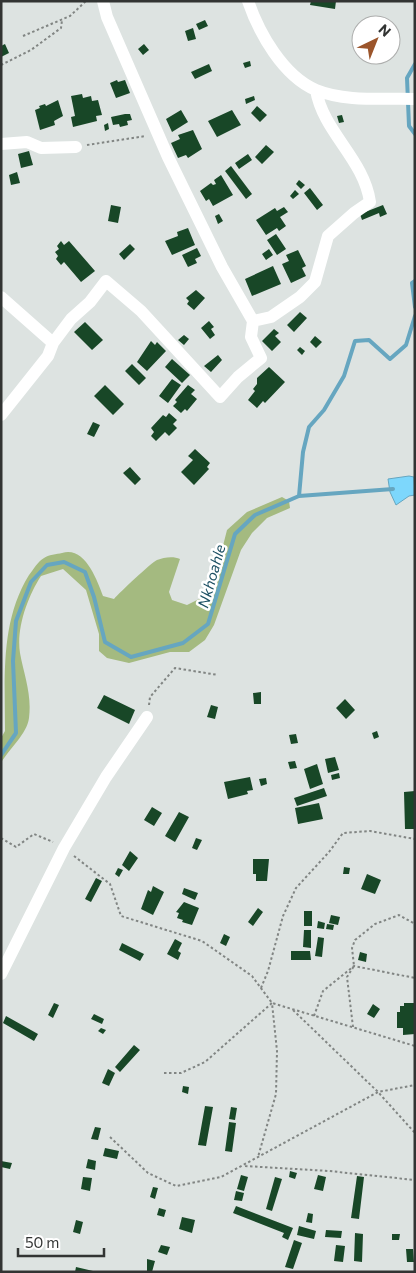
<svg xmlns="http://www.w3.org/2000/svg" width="416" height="1273" viewBox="0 0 416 1273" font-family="Commissioner,sans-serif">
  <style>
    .green { fill: #a4ba80 }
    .water { fill: #7dd7fc; stroke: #66a6c0 }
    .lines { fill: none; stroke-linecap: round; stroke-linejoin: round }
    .stream { stroke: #66a6c0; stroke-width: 4 }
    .building { fill: #184727 }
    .path { stroke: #818583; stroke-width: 2; stroke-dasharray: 2.5 2.5; stroke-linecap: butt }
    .minor { stroke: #fff; stroke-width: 12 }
    .labels { text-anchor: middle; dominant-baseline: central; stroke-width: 5; stroke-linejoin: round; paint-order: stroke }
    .water-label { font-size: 15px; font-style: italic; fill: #1e5164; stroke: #fff }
  </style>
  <rect width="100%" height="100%" fill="#dde3e1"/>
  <path class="green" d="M282 497 289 501 290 508 267 518 252 533 241 550 214 625 205 640 189 652H170L129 663 107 658 99 651V634L86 590 63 569 41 576C28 596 16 628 20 653 24 675 32 694 29 718 27 734 9 749 1 763V738L5 731C5 678 0 622 29 575 33 570 38 561 44 558 48 555 57 554 62 553 85 546 97 580 103 596L114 599C119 593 152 562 157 560 164 557 174 556 180 559L169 592 172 600 187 605 205 596 213 585 227 530 247 512Z"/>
  <path class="water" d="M409 476 414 477 415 495 409 496 396 505 390 492 388 479Z"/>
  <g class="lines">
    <path class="stream" d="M415 64 407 78 409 126 415 134
      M415 281 412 283 415 307
      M299 496 303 452 309 427 324 410 344 376 355 341 369 340 390 359 406 345 415 316
      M1 755 16 733 13 661 16 621 31 582 47 565 64 562 85 572 94 597 105 642 131 657 183 643 208 624 235 534 255 515 299 496 393 489"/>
  </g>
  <path class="building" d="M311 1H336L335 9 310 5Z
    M205 20 208 26 199 30 196 24Z
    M193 28 196 39 188 41 185 31Z
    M5 44 9 53 1 57V46Z
    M144 44 149 50 143 55 138 49Z
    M250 61 251 66 245 68 243 63Z
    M209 64 212 71 195 79 191 72Z
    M117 80 118 82 125 80 130 93 116 98 110 83Z
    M82 94 83 98 91 96 92 101 98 100 102 115 96 116 97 121 73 127 71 117 75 116 71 96Z
    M254 96 255 100 246 104 245 99Z
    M58 100 63 116 54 121 55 125 40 130 35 110 40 108 39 106 45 104 46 106Z
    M257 106 267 115 260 122 251 113Z
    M181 110 188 122 172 132 166 119Z
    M232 110 241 125 217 137 208 121Z
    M125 114H130L132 120 127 121 128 125 120 127 119 124 113 125 111 117Z
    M342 115 344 122 339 123 337 116Z
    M108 123 109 129 105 131 104 125Z
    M193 130 202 149 188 158 186 155 178 158 171 143 180 139 178 135Z
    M266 145 274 152 262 164 255 157Z
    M29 151 33 165 21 168 18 154Z
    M248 154 252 160 239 169 235 163Z
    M231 166 252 194 246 199 225 171Z
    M17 172 20 183 11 185 9 175Z
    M221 175 233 195 213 206 209 199 206 201 200 191 211 183 213 185 216 184 214 180Z
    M299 180 305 185 301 189 296 184Z
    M310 188 323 205 317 210 304 193Z
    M295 190 299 194 293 199 290 196Z
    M111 205 121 207 118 223 108 221Z
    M383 205 387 214 380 217 379 213 362 220 360 214Z
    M284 207 288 212 280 217 286 226 279 231 277 228 266 235 256 220 275 208 277 211Z
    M219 214 223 221 218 224 215 216Z
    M188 228 195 245 172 255 165 241 178 236 177 232Z
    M276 234 286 249 277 255 267 240Z
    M61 241 64 245 69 241 95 271 81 282 64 262 61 265 56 259 58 256 55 252 59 249 57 246Z
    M130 244 135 249 124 260 119 254Z
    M197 248 201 256 195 259 197 263 188 267 182 255Z
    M269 249 273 255 266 260 262 254Z
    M298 250 306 266 302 268 306 276 291 283 282 264 289 261 286 255Z
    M273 266 281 284 252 296 245 279Z
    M196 290 205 298 194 310 187 304 189 301 186 298Z
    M300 312 307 318 294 332 287 325Z
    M209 321 214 327 211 329 215 335 210 339 201 328Z
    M85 322 103 340 92 350 74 332Z
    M274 329 279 333 275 336 281 342 272 351 262 341Z
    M184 335 189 339 184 345 178 340Z
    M315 336 322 342 316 348 310 342Z
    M151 341 155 345 157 342 166 351 147 371 137 362Z
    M300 347 305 351 302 355 297 350Z
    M218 355 222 360 211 372 204 366Z
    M172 359 190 375 182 383 165 367Z
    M132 364 146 378 139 385 125 371Z
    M269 367 285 382 265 403 263 401 257 408 248 400 255 391 253 389 257 384V378Z
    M172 379 181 385 168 403 159 396Z
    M105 385 124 404 113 415 94 396Z
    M188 385 195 390 191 394 197 399 187 411 185 409 181 413 173 406 177 402 175 400Z
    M169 413 177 420 173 424 177 428 169 436 165 432 156 441 151 436 154 432 151 428 163 415 166 417Z
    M93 422 100 425 94 437 87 434Z
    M195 449 210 463 207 467 209 469 194 485 181 472 193 460 188 456Z
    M130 467 141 479 135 485 123 473Z
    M261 692V704H254L253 693Z
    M104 695 135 710 129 724 97 708Z
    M345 699 355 710 346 719 336 708Z
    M211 705 218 707 215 719 207 717Z
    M377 731 379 737 374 739 372 733Z
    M296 734 298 743 291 744 289 735Z
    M335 757 339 770 328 773 325 759Z
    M295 761 297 768 290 769 288 762Z
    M317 764 323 784 310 789 304 769Z
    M339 773 340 778 332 780 331 775Z
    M250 777 253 790 247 791 248 794 228 799 224 782Z
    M266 778 267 784 261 786 259 779Z
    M324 788 327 796 297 806 294 798Z
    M415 791V829H405L404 792Z
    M319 803 323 819 298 824 295 808Z
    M152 807 162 813 154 826 144 820Z
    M179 812 189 817 175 842 165 836Z
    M196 838 202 840 197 850 192 848Z
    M130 851 138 858 129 871 122 865Z
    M253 859H269L267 881H256V874H253Z
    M344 867 350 868 349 874H343Z
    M118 868 123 870 119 877 115 874Z
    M367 874 381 880 375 894 361 889Z
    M96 878 102 881 91 902 85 899Z
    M153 886 164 892 153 915 141 909 148 890 151 892Z
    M184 888 198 893 195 900 182 894Z
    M184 902 199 908 192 925 182 922 183 920 177 918 179 913 176 912Z
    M258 908 263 912 253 926 248 922Z
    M304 911H312V926H304Z
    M331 915 340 917 338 925 329 923Z
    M318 921 325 923 324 929 317 928Z
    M327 924 334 925 333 930 326 929Z
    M304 930H311V948L303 947Z
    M224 934 230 937 226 946 220 943Z
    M318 937 324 938 322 957 315 956Z
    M175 939 182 943 178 951 181 953 178 960 167 954Z
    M122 943 144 954 140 961 119 950Z
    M291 951H310L311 960H291Z
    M360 952 367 954 366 962 358 960Z
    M54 1003 59 1005 53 1018 48 1015Z
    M404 1003H415V1034L403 1035V1028H397V1012H400V1006H404Z
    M373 1004 380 1009 374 1018 367 1014Z
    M94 1014 104 1019 102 1024 91 1019Z
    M6 1016 38 1034 34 1041 3 1023Z
    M101 1028 106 1030 103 1034 98 1031Z
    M134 1045 140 1050 120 1072 115 1067Z
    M108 1069 115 1073 109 1086 102 1083Z
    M183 1086 189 1087 188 1094 182 1092Z
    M205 1106 213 1107 206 1146 198 1145Z
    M231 1107 237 1108 235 1120 229 1119Z
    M229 1122 236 1123 232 1152 225 1151Z
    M95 1127 101 1128 98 1140 91 1139Z
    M105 1148 119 1151 117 1159 103 1156Z
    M88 1159 96 1161 95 1170 86 1168Z
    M1 1161 12 1163 10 1169 1 1167Z
    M290 1171 297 1173 295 1179 289 1177Z
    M241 1175 248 1177 244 1191 237 1189Z
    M318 1175 326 1177 323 1191 314 1189Z
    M357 1176 364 1177 359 1219 351 1218Z
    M83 1177 92 1178 90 1191 81 1189Z
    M275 1177 282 1179 272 1211 266 1209Z
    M153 1187 158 1188 155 1199 150 1197Z
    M236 1191 244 1193 242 1201 234 1200Z
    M236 1206 293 1228 288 1240 282 1237 284 1233 233 1213Z
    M159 1208 166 1210 164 1217 157 1215Z
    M308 1213 313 1214 312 1223 306 1222Z
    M182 1217 195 1220 192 1233 179 1229Z
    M76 1220 83 1222 80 1234 73 1232Z
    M299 1226 316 1231 314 1239 297 1235Z
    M326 1230 342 1231 341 1238 325 1237Z
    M355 1233 363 1234 362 1262 354 1261Z
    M392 1234H400L399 1240H392Z
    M294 1240 302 1243 293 1269 285 1267Z
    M161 1245 170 1247 167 1255 158 1252Z
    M336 1245 345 1246 343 1262 334 1261Z
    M406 1249H413L414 1262H407Z
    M147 1259 155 1261 152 1272H147Z
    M76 1267 93 1271V1272H75Z"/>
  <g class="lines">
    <path class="path" d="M23 36 70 16 86 1
      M1 65 31 50 61 28 62 20
      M87 145 146 136
      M149 705 150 697 175 668 218 675
      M1 838 16 847 34 834 53 842
      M74 856 110 884 121 916 202 941 252 976 272 1003 415 1046
      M261 988 268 971 283 916 296 888 329 852 343 833 370 831 415 839
      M293 1010 378 1092 415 1133
      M314 1016 323 991 354 966 415 978
      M353 1027 347 977 354 966 352 948 355 940 375 924 399 915 415 924
      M164 1073H181L205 1062 272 1003 277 1051 276 1094 258 1157
      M110 1137 148 1173 176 1186 221 1177 378 1092 415 1085
      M245 1166 329 1171 415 1180"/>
    <path class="minor" d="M248 1C259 33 283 76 316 90 345 102 384 98 415 99
      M1 144 27 142 41 148 76 147
      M1 297 53 343
      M253 321 271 317 300 297 315 282 328 236 354 213 370 202C364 159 323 132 316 90
      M1 415 48 356 53 343 71 319 90 302 106 281 141 311 220 397 238 377 261 358 251 337 253 321 222 267 168 157 107 17 103 1
      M1 974 64 848 106 777 147 717"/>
  </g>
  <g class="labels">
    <g class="water-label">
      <text transform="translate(211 576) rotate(-74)">Nkhoahle</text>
    </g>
  </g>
  <rect width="416" height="1273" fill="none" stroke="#323433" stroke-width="5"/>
  <g transform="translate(376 40) rotate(43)"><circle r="24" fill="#ffffff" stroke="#adaead"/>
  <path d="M0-4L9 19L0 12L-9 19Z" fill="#9b552b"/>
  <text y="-8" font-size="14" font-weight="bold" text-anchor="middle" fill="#323433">N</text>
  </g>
  <path d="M18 1248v8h86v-8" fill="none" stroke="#323433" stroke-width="2.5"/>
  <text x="25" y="1248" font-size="15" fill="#323433" stroke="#ffffff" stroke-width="4" paint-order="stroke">50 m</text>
</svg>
